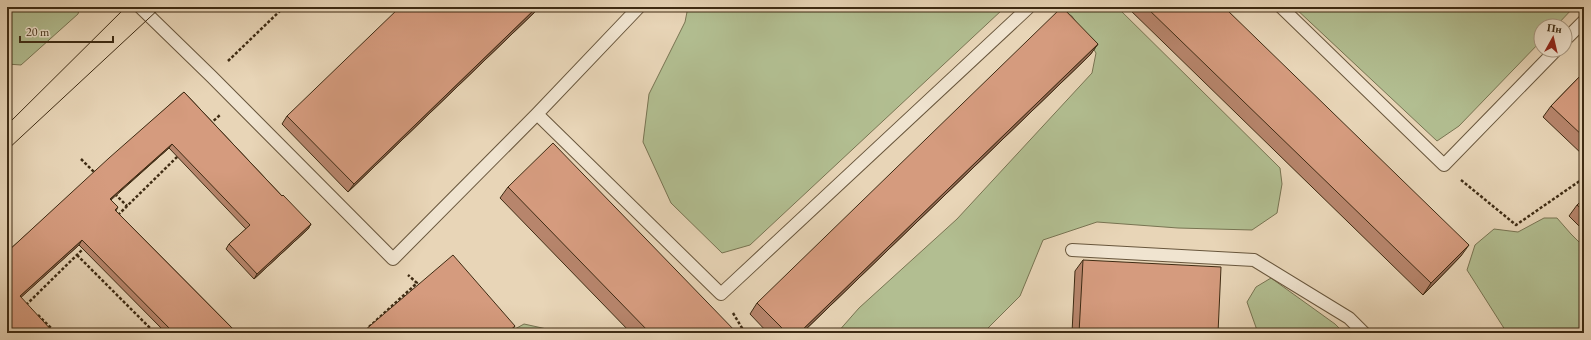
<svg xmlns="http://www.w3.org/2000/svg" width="1591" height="340" viewBox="0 0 1591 340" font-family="'EB Garamond',serif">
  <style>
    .green { fill: #b2be91; stroke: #787452 }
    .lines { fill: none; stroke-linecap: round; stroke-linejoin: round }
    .service-casing { stroke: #68563c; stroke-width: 14 }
    .path { stroke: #3e2b13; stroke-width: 2.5; stroke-dasharray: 3 2; stroke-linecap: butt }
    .service { stroke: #f0e4d0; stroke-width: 12 }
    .tram { stroke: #3e2b13; stroke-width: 1 }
    .wall { fill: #b7856c; stroke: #3e2b13 }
    .shaded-wall { fill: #956c58; stroke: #3e2b13 }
    .building { fill: #d59b7e; stroke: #3e2b13 }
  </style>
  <rect width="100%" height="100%" fill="#e8d5b7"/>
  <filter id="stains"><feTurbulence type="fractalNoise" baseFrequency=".005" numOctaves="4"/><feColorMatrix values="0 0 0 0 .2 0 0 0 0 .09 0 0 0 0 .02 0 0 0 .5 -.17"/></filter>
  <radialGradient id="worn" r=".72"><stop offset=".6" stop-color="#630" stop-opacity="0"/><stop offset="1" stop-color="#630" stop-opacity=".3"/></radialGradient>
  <path class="green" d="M7 7H80L78 14 21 65 7 64Z
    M688 7H1007L1002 10 750 245 722 253 671 203 643 142 649 94 685 22Z
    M1058 7H1117L1280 168 1282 184 1277 213 1252 230 1178 228 1097 222 1043 240 1020 296 983 333H837L859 308 957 219 1092 73 1096 53 1072 16Z
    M1294 7H1574L1556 26H1541V41L1459 126 1437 141Z
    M1544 218H1557L1571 234 1584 247V333H1507L1467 270 1475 245 1494 229 1518 232Z
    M1271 278 1335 324 1344 333H1258L1247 302 1256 287Z
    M524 324 565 333H512L515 329Z"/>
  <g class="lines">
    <g class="service-casing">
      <path id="service" d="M140 7 212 77 393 259 537 114 639 7
        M1281 7 1444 165 1556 50
        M1565 40 1584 21
        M537 114 721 294 1028 8
        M1072 250 1254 260 1349 318 1364 333"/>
    </g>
    <path class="path" d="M228 61 284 7
      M210 124 220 115
      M81 159 96 174
      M1461 180 1516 225 1584 178
      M115 194 127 206
      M118 215 178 156
      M77 255 155 333
      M26 305 84 248
      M733 313 745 333
      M38 315 56 333
      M369 327 417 283 408 275"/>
    <use href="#service" class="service"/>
    <path class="tram" d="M7 125 126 7
      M7 150 161 7"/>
  </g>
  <path class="wall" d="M540 7 348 192 282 124 287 116Z
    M1127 7H1224L1461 256 1423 295Z
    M1098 44 1090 55 802 333H768L750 314 757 303Z
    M1584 72V156L1543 117 1551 106Z
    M184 92 282 196 311 224 308 229 254 279 226 249 229 244 246 229 169 148 111 200 118 207 116 211 237 333H166L79 245 21 297 7 333V252Z
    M508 187 737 333H631L500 198Z
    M1584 198V231L1569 216 1577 205Z
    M1083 260 1218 333H1072L1075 271Z"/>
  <path class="shaded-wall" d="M537 7H540L348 192 354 184Z
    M1098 44 1090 55 802 333H799Z
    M172 144 169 148 106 203 110 199Z
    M311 224 308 229 254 279 257 274Z
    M82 240 79 245 17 301 20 296Z
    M1469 245 1461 256 1423 295 1431 283Z
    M515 326 510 333H507Z"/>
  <path class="building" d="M400 7H537L354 184 287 116Z
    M1062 7 1098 44 799 333H787L757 303Z
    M1146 7H1224L1469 245 1431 283Z
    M1584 72V137L1551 106Z
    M184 92 282 196 283 195 311 224 257 274 229 244 250 225 172 144 110 199 118 207 115 210 237 333H174L82 240 20 296 54 333H7V252L109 158Z
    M553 143 737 333H650L508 187Z
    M1584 198V212L1577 205Z
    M453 255 515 326 507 333H366L364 331Z
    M1083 260 1221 267 1218 333H1079Z"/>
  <rect width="1591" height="340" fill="none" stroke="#e8d5b7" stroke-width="24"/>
  <rect x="8" y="8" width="1575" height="324" fill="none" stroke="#3e2b13" stroke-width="2"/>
  <rect x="12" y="12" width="1567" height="316" fill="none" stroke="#3e2b13"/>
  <g transform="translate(1553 38) rotate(8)"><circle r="19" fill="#f0e4d0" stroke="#a99a84"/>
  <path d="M0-3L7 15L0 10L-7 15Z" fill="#8f2418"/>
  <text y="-6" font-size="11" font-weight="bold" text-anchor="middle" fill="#3e2b13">Пн</text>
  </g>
  <path d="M20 36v6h93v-6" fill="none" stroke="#3e2b13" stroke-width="2"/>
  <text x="26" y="36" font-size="12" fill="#3e2b13" stroke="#f0e4d0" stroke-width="3" paint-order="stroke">20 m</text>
  <rect width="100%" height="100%" filter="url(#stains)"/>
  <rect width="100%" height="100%" fill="url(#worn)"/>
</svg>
